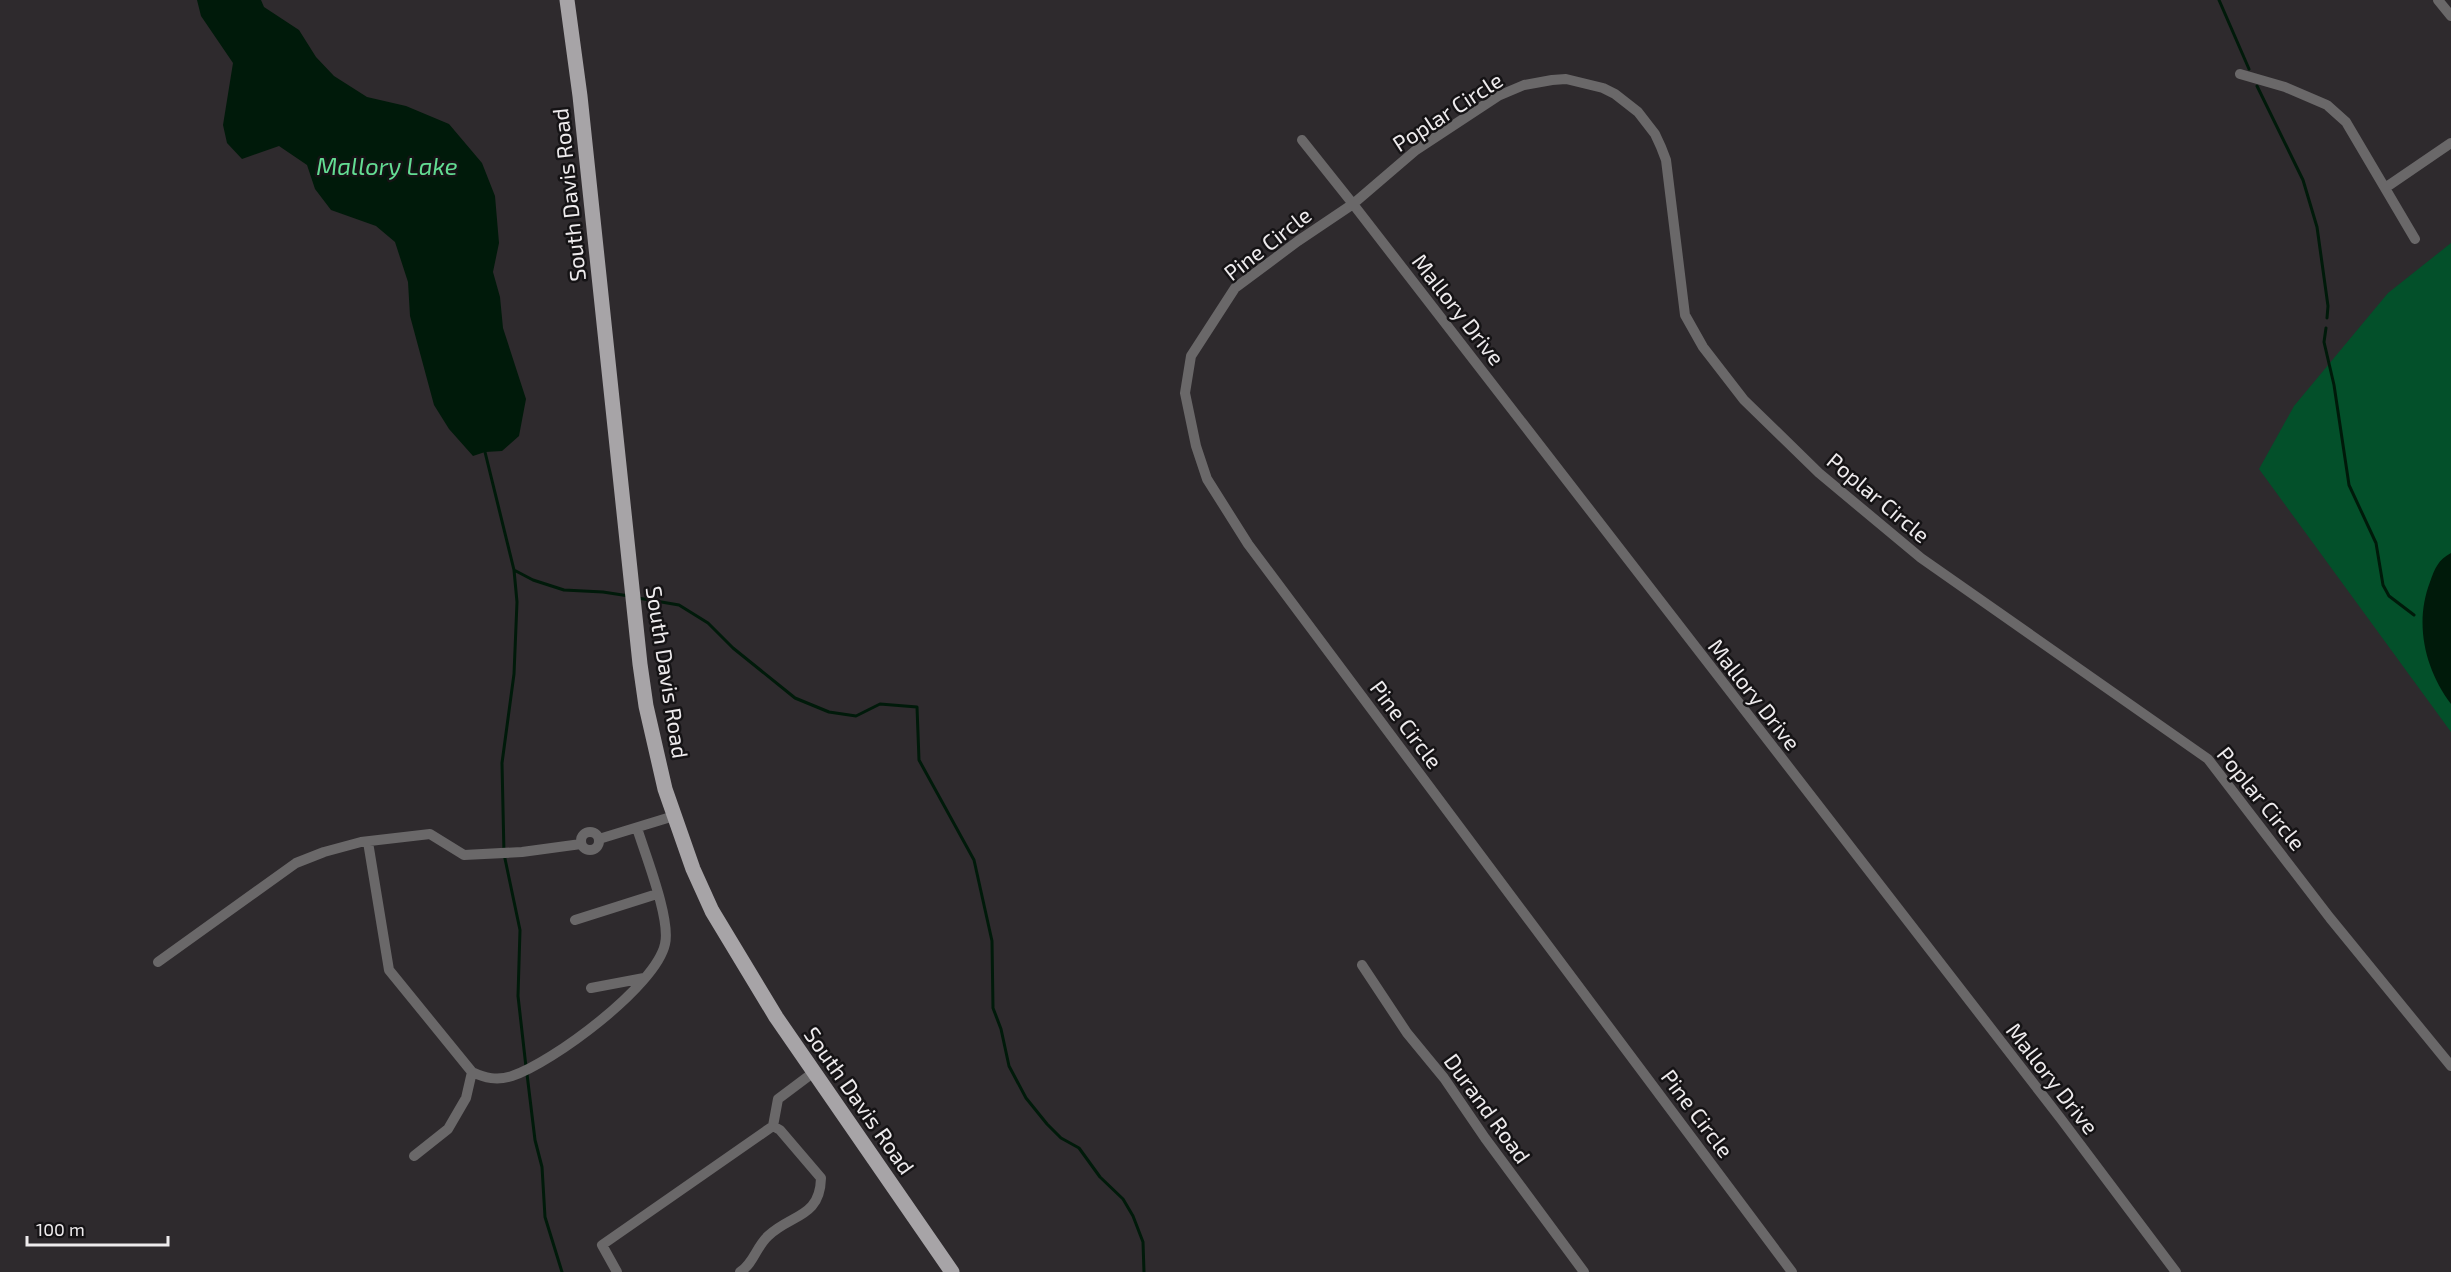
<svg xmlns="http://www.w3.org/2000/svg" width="2451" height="1272" viewBox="0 0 2451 1272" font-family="'Exo 2',sans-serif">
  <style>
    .green { fill: #03502a }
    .water { fill: #001a0a }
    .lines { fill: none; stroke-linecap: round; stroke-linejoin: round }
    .stream { stroke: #001a0a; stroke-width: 3 }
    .street { stroke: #6a6869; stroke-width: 10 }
    .primary { stroke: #a7a4a7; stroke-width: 15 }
    .labels { text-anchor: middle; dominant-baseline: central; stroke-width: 5; stroke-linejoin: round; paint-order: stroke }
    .street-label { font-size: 22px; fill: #eeebed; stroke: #151315 }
    .water-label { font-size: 24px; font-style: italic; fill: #63dc93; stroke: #151315 }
  </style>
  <rect width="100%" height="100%" fill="#2e2a2d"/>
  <path class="green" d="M2451 243V732L2259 469 2294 406 2388 293Z"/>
  <path class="water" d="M197 0H261L264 7 299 30 316 57 334 76 367 97 406 106 449 124 482 163 495 196 499 243 493 272 500 297 503 328 526 399 519 436 502 451 485 452 473 456 449 429 434 405 410 316 408 282 395 242 376 226 331 210 315 189 307 165 279 146 242 159 227 143 223 125 233 63 201 16Z
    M2451 553V704C2425 669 2414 624 2430 582 2435 568 2438 560 2451 553Z"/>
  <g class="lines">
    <path class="stream" d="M2219 0 2249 69
      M2257 86 2303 180 2317 227 2328 306 2327 318
      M2326 328 2324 342 2334 385 2349 485 2376 543 2383 585 2389 596 2414 615
      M485 452 514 570 517 602 514 674 502 763 504 854 520 930 518 996 526 1067
      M514 570 533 580 564 590 603 592 629 596
      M638 598 679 605 708 623 733 648 795 698 829 712 856 716 880 704 917 707 919 760 974 860 992 941 993 1008 1001 1029 1009 1066 1026 1098 1047 1124 1061 1138 1079 1148 1100 1177 1123 1199 1133 1216 1143 1242 1144 1272
      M527 1074 535 1140 542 1167 545 1217 562 1272"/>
    <path class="street" d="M2438 0 2451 16
      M2240 74 2285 87 2327 105 2346 122 2415 239
      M1302 140 1353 204 2061 1119 2176 1272
      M2385 188 2451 143
      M581 841a9 9 0 1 1 18 0a9 9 0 1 1-18 0Z
      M599 839 674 816
      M368 842 389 970 472 1072 466 1098 448 1129 414 1156
      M575 920 657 894
      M158 962 296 863 324 852 361 842 430 834 464 855 522 852 581 844
      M1362 965 1407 1033 1444 1078 1485 1138 1584 1272
      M591 988 644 978
      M472 1072C485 1078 497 1081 512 1076 552 1063 656 986 665 944 671 919 645 854 637 828
      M617 1272 602 1245 773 1126 778 1099 814 1072
      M740 1272C754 1263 756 1247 768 1236 791 1214 820 1218 821 1178L780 1130 773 1126
      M1792 1272 1248 544 1207 479 1196 446 1185 393 1191 356 1235 288 1298 241 1353 204 1416 150 1498 96 1524 85 1552 80 1566 79 1603 88 1615 94 1638 112 1655 134 1661 147 1666 160 1685 315 1703 347 1744 400 1819 473 1921 558 2208 759 2330 918 2451 1066"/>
    <path class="primary" d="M567 0 580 96 640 664 646 706 665 789 693 869 712 911 776 1017 952 1272"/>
  </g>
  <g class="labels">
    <g class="street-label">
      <text transform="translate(1447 111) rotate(-33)">Poplar Circle</text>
      <text transform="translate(568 195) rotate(-96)">South Davis Road</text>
      <text transform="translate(1267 243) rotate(-38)">Pine Circle</text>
      <text transform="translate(1459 309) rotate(52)">Mallory Drive</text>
      <text transform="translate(1879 497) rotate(40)">Poplar Circle</text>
      <text transform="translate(668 672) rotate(81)">South Davis Road</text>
      <text transform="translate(1755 694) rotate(52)">Mallory Drive</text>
      <text transform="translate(1407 724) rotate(53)">Pine Circle</text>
      <text transform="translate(2262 798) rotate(51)">Poplar Circle</text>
      <text transform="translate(2053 1078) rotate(52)">Mallory Drive</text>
      <text transform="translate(860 1100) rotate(55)">South Davis Road</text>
      <text transform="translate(1488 1108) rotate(54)">Durand Road</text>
      <text transform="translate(1698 1113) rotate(53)">Pine Circle</text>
    </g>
    <g class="water-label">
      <text x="387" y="165">Mallory Lake</text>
    </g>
  </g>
  <path d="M27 1236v9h141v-9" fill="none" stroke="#eeebed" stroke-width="3"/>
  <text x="36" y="1236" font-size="18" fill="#eeebed" stroke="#151315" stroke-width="4.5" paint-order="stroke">100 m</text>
</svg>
